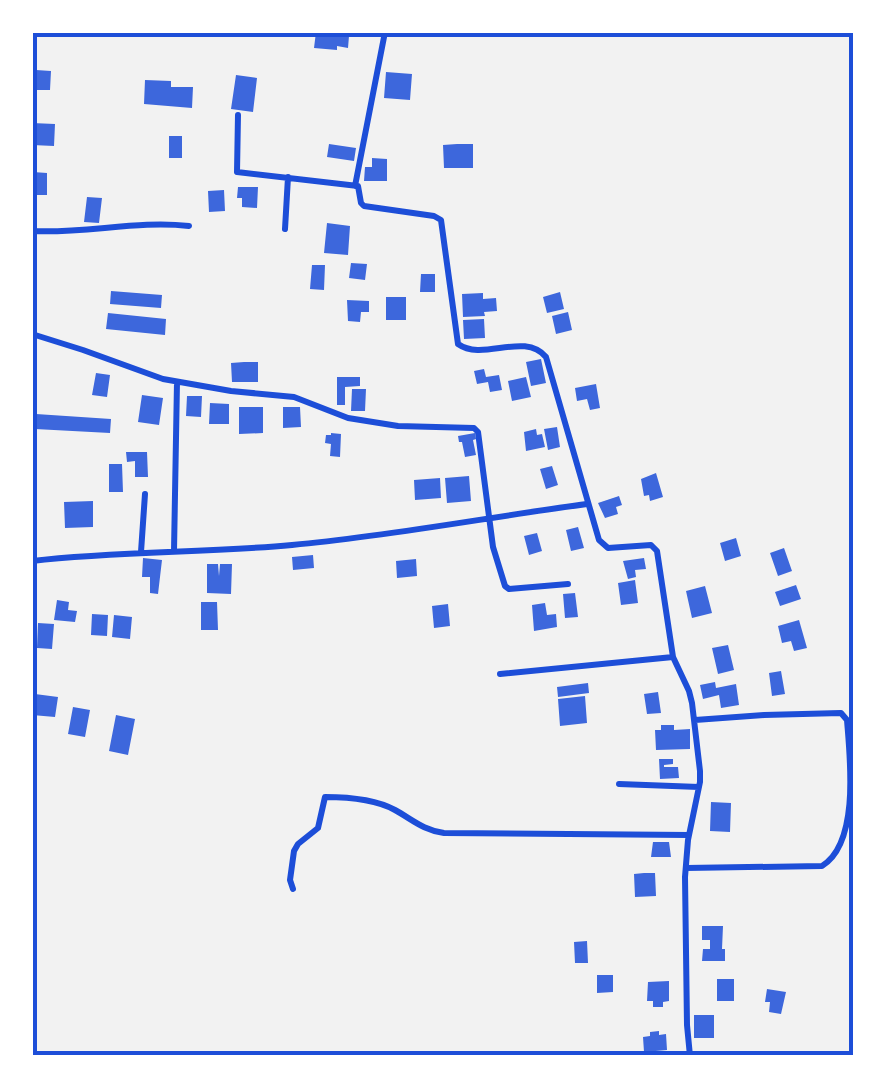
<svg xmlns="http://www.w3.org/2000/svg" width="886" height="1088" viewBox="0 0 886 1088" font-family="'Varela Round',sans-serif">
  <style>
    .building { fill: #3d67dc }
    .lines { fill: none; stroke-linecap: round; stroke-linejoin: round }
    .minor { stroke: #1d4ed8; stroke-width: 6 }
    .neatline { fill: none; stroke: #1d4ed8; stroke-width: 4 }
  </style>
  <rect width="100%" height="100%" fill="#f2f2f2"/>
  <path class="building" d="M316 32H338V35L349 36 348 48 337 46V50L314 48Z
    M36 70 51 71 50 90H35Z
    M386 72 412 74 410 100 384 98Z
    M236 75 257 78 253 112 231 109Z
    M145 80 171 81V87H193L192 108 144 104Z
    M32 123 55 124 54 146 32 145Z
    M169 136H182V158H169Z
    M329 144 356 148 354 161 327 157Z
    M457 144H473V168H444L443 145Z
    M372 158 387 159V181H364L365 167H372Z
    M33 172 47 173V195H33Z
    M238 187H258L257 208 242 207V198H237Z
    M224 190 225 211 209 212 208 191Z
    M87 197 102 198 99 223 84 222Z
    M327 223 350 226 348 255 324 253Z
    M351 263 367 264 365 280 349 278Z
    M312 265H325L324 290 310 289Z
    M421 274H435V292H420Z
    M111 291 162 295 161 308 110 304Z
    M560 292 564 309 547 313 543 297Z
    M483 293V299L496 298 497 311 484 312 485 316 463 317 462 294Z
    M386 297H406V320H386Z
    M347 300 369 301V312H361L360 322 348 321Z
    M568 312 572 330 556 334 552 316Z
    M108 313 166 319 165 335 106 329Z
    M484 319 485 338 464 339 463 320Z
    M541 359 546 383 531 386 526 362Z
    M244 362H258V382H232L231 363Z
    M484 369 486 377 499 375 502 390 490 392 488 382 477 384 474 371Z
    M96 373 110 375 107 397 92 395Z
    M337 377H360V386L345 387V405H337Z
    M526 377 531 397 512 401 508 381Z
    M596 384 600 408 590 410 587 399 577 401 575 388Z
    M352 389H366L365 411H351Z
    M142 395 163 398 159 425 138 422Z
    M187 396H202L201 417 186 416Z
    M210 403 229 404V424H209Z
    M239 407H263V433L239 434Z
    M283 407H300L301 427 283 428Z
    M36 414 111 419 110 433 35 429Z
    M557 427 560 447 548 450 544 429Z
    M536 429 537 435 542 434 545 447 526 451 524 432Z
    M331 433 341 434 340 457 330 456 331 444 325 443 326 435H331Z
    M475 433 476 439 473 440 476 455 465 457 462 442H459L458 436Z
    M126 452H147L148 477H135V461L127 462Z
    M109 464H122L123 492H109Z
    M552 466 558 485 546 489 540 469Z
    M656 473 663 497 650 501 649 495 644 496 641 479Z
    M469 476 471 501 447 503 445 478Z
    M440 478 441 498 415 500 414 480Z
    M619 496 622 505 616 507 618 514 605 518 598 503Z
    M93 501V527L65 528 64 502Z
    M578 527 584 548 571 551 566 530Z
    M537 533 542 551 529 555 524 536Z
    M736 538 741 556 725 561 720 543Z
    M784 548 792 571 778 576 770 553Z
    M313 555 314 568 293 570 292 557Z
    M143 558 162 560 158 594 150 593V577H142Z
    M644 558 646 569 635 570 636 577 628 579 623 561Z
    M416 559 417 576 397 578 396 561Z
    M207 564H218L219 576 220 564H232L231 594 207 593Z
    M635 580 638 603 621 605 618 583Z
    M796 585 801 599 780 606 775 592Z
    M705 586 712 613 692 618 686 591Z
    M575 593 578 617 565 618 563 594Z
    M57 600 69 602 68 610 77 611 75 622 54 620Z
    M201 602H217L218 630H201Z
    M545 603 547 615 556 614 557 627 534 631 532 605Z
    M448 604 450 626 434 628 432 606Z
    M92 614 108 615 107 636 91 635Z
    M114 615 132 617 130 639 112 637Z
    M799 620 807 648 794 651 791 641 782 643 778 626Z
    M38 623 54 624 52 649 37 648Z
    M728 645 734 670 718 674 712 648Z
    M781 671 785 694 772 696 769 673Z
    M715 682 716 688 736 684 739 705 721 708 719 695 703 699 700 685Z
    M588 683 589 693 558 697 557 687Z
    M658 692 661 713 647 714 644 694Z
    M35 694 58 697 55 717 32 715Z
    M585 696 587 723 560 726 558 699Z
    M73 707 90 710 85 737 68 734Z
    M116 715 135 719 128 755 109 751Z
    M661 725H674V730L690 729V749L656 750 655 730H661Z
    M659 759H673V764L664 765V767H678L679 778 660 779Z
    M711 802 731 803 730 832 710 831Z
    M653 842H669L671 857H651Z
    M644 873H655L656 896 635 897 634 874Z
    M702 926H723L722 949H725V961H702L703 949H710V940H702Z
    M587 941 588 963H575L574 942Z
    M597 975H613V992L597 993Z
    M717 979H734V1001H717Z
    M669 981V1001L663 1002V1007H653V1001H647L648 982Z
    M767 989 786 992 781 1014 769 1012 770 1002H765Z
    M694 1015H714V1038H694Z
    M659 1031V1035L666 1034 667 1050 644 1052 643 1037 650 1036V1032Z"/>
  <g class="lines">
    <path class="minor" d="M238 115 237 172 358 186 361 203 364 206 434 216 441 220 458 344C483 362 524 331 546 357L599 540 608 548 651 545 657 551 673 657 689 691 692 703 700 771V782L688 840 685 877 687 1025 690 1056
      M355 186 385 32
      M285 229 288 177
      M32 231C85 234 137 220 189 226
      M32 334 83 350 163 379 231 391 294 397 348 418 398 426 474 428 478 432 493 547 505 586 509 589 568 584
      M174 551 177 382
      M141 552 145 494
      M32 561C119 551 206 553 292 545 391 536 489 517 587 504
      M500 674 673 657
      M619 784 699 787
      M686 868 822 866C860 843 850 758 847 720L841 713 764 715 695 720
      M293 889 290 880 294 851 298 844 318 828 325 797C348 797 375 799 395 810 413 820 423 830 444 833L689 835"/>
  </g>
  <rect width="886" height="1088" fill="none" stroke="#ffffff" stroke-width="70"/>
  <rect x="35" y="35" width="816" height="1018" class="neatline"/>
</svg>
